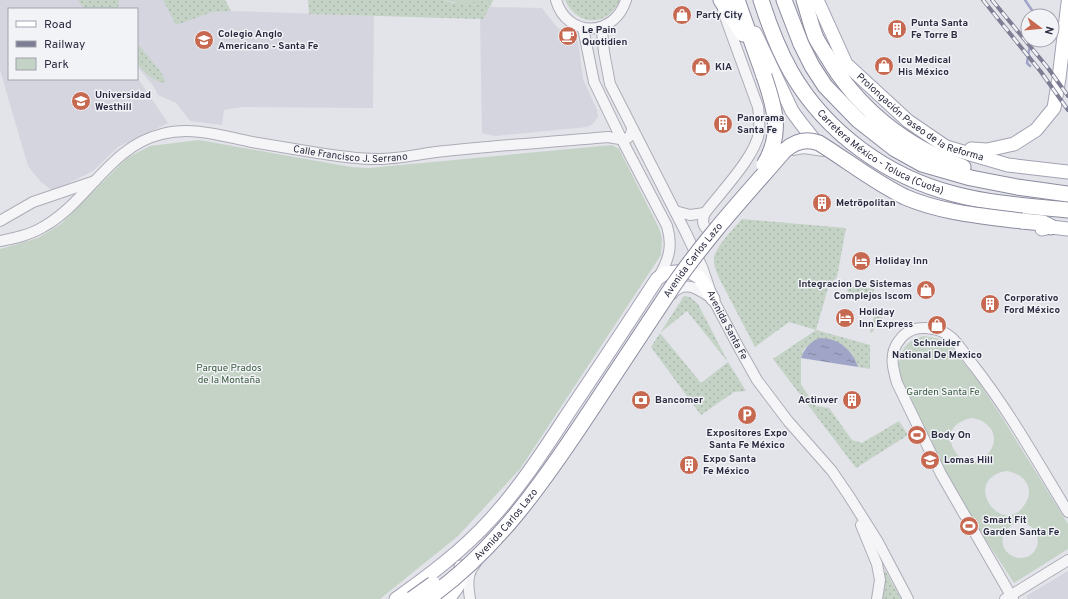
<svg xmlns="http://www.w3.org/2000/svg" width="1068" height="599" viewBox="0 0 1068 599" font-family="Overpass,sans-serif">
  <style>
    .built { fill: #d5d5df }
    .grass { fill: url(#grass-dots); fill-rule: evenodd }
    .park { fill: #c4d3c6; fill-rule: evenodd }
    .water { fill: url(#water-ripples) }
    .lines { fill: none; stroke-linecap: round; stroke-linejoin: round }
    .stream { stroke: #a0a5c8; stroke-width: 2.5 }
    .minor-casing { stroke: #acacb7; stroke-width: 12 }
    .major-casing { stroke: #a3a3b5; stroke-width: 15 }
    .highway-casing { stroke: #8b8ca0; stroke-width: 17 }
    .minor { stroke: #f5f5f8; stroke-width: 10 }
    .major { stroke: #fff; stroke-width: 13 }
    .highway { stroke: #fff; stroke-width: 15 }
    .rail-casing { stroke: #7d7d93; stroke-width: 4 }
    .rail { stroke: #f2f3f7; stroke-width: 2.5; stroke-dasharray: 8; stroke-linecap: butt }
    .highway-bridge-casing { stroke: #8b8ca0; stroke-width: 17; stroke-linecap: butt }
    .highway-bridge { stroke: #fff; stroke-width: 15 }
    .labels { text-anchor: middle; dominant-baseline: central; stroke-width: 3; stroke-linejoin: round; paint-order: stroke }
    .poi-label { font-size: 10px; font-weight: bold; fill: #2b2c41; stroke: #f2f3f7; text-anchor: start }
    .street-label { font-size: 10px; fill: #2b2c41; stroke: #f2f3f7 }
    .park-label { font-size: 10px; fill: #395c3f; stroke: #f2f3f7 }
  </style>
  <defs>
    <pattern id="grass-dots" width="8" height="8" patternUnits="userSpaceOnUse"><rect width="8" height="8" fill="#c4d3c6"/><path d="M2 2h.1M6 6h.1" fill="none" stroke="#a9b5ab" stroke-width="1.8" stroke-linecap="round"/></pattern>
    <pattern id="water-ripples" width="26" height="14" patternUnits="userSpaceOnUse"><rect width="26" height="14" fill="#a0a5c8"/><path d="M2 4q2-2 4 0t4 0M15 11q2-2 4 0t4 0" fill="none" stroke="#8387a4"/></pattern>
  </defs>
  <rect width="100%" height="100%" fill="#e3e3ea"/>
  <path class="built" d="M0 0H225L231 11 374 16 373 108 242 107 224 110 222 125 190 121 176 103 158 95 154 87 137 66V9H9V79H137V77L168 123 118 147 93 171 53 191 40 181 28 166 0 70Z
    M490 7 542 8 555 25 566 35 578 41 583 79 597 110 598 117 593 124 587 127 495 136 482 133 480 19H483Z
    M1068 571V599H1028L1026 596Z"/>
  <path class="grass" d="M78 0H119L118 9H84Z
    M163 0H225L231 11 212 12 176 25Z
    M308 0H444L452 3 483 0 490 7 483 19H480L309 14Z
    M565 0H620C608 27 577 27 565 0Z
    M137 43 161 72 166 83C153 82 146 73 137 64Z
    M742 219 846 228 837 277 828 288 816 330 870 345V369L858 367C850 343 837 345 815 340L804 349 801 358V385L816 406 829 408 852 440 862 443 899 421 908 435 856 468 773 359 816 330 789 322 755 347 719 278C717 272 714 267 714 260 714 247 734 229 742 219Z
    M849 286 874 289 872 298 848 292 847 289Z
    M684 296 690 297 698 304 728 362 746 391 734 392 701 415 651 347ZM687 311 728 362 701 383 660 333Z
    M875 312 880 313 883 319 876 324 872 333 870 332Z
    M885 570 901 599H882L885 588Z"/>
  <path class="park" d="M444 0H493L490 7 483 0C469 4 457 4 444 0Z
    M199 140 351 167 369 168 612 145 619 149 659 228 662 238 661 255 520 469 458 536 380 599H0V249L38 238 61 224 127 158 150 146Z
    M924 336 941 339 948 343 978 381 1003 419 1068 524V549L1014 583 978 528 941 465 900 382C897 360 899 342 924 336ZM972 418C988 420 1001 435 990 451 968 486 924 427 972 418ZM1006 471C1023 473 1036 488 1025 504 1003 540 959 480 1006 471ZM1015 523C1045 520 1044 559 1020 558 1014 558 1010 555 1006 551 998 540 1005 529 1015 523Z"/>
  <path class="water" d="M820 338C839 338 852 350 858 367L801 358C805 347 810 342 820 338Z"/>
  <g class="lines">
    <path class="stream" d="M1025 0 1036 16
      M1030 66 1027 63 1029 50 1033 40"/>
    <g class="minor-casing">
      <g id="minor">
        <path d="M556 0C567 38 614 38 626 0"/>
        <path id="s1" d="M606 25 602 31 604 52 610 84 686 233 702 267 713 299 738 346 757 380 788 421 832 471 849 496 878 542 908 599"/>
        <path d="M583 28 594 82 622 140 667 226C673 246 669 260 658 278"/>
        <path d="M792 150 804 148 824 151"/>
        <path d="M675 211 690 215 705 213"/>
        <path d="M0 221 33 202 95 181"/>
        <path d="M718 229 714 231C703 230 701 222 705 213 720 193 756 156 759 132 760 123 759 115 758 107L723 11"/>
        <path id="s2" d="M0 241C15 238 30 235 43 227 88 202 110 146 162 134 192 126 222 136 252 142 270 145 288 148 306 151 330 155 353 159 377 159 400 159 423 153 445 151 499 145 554 142 608 137 619 139 631 144 632 128"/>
        <path d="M672 294C684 280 697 288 710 297"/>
        <path d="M861 525 877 564 880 580 877 599"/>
        <path d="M470 599C468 586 466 574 476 563"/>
        <path d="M1005 599 1068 560"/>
        <path d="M1013 599 941 474 897 383C893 369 889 355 898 342 900 340 902 336 904 335 916 324 940 327 952 338 960 345 967 358 974 366 1010 412 1038 463 1068 512"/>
      </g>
    </g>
    <g class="major-casing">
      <g id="major">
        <path id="s3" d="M817 0 846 64 908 121 946 147 1008 165 1068 172"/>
        <path d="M755 33 792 111 800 122 819 146"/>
        <path d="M971 149 987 150 1014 144 1036 130 1054 108 1059 78 1068 3"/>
        <path d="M1042 229 1051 227 1068 229"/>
        <path d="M396 599C430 575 463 550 491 519 522 485 546 447 571 409 600 366 629 322 657 279L665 273 687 271 692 273 699 277 713 299"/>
        <path d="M447 599C456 591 463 580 461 567"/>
      </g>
    </g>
    <g class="highway-casing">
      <g id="highway">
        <path d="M721 0 743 34"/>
        <path d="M737 0 764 76"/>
        <path id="s4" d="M761 0C769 25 778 49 791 72 826 133 888 177 954 194 991 204 1030 206 1068 210"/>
        <path d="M784 0 801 44 812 66 825 86 858 120 895 149 922 164 971 178 1017 187 1068 194"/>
        <path d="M804 0C808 12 811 26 816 38 819 44 823 50 827 56 857 108 906 147 963 167"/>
        <path d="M1022 221 1043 223 1051 227"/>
      </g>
    </g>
    <use href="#minor" class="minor"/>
    <use href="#major" class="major"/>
    <use href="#highway" class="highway"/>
    <g class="rail-casing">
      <path id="rail" d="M983 0 1041 72 1068 110
        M992 0 1048 68 1068 96"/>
    </g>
    <use href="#rail" class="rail"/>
    <g class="highway-bridge-casing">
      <g id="highway-bridge">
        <path d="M764 165C783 134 775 108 764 76"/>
        <path d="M412 599 433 584"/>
        <path id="s5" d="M427 599C496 551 544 481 589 413 617 371 645 328 673 286 706 238 746 195 784 151 794 142 806 138 819 143 848 161 874 182 905 197 942 213 983 216 1022 221"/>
      </g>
    </g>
    <use href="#highway-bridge" class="highway-bridge"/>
  </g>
  <defs>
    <g id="shop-disc" transform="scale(1)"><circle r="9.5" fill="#c76850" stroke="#f2f3f7"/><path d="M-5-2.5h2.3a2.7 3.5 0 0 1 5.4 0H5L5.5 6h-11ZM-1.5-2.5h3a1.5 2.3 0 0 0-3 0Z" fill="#fff"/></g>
    <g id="building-disc" transform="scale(1)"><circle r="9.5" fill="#c76850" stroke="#f2f3f7"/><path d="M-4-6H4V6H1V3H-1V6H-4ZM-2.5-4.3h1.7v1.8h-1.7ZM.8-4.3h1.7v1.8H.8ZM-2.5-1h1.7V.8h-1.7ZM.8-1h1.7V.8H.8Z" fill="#fff"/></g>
    <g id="cafe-disc" transform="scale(1)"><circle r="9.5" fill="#c76850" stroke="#f2f3f7"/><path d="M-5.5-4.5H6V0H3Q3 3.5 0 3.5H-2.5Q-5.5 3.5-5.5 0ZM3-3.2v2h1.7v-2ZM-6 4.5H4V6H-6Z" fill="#fff"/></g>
    <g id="school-disc" transform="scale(1)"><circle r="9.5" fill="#c76850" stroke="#f2f3f7"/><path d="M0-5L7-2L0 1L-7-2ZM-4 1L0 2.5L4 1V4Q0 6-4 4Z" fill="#fff"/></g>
    <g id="university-disc" transform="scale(1)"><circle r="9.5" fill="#c76850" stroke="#f2f3f7"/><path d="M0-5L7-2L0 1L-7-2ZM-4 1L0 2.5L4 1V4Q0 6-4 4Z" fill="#fff"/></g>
    <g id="hotel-disc" transform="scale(1)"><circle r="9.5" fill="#c76850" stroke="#f2f3f7"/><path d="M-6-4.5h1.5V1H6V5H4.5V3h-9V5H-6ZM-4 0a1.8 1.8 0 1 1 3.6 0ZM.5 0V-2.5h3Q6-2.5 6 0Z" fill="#fff"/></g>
    <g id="bank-disc" transform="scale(1)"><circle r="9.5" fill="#c76850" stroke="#f2f3f7"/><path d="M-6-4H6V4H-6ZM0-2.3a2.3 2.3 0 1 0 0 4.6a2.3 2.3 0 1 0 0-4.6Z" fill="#fff"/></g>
    <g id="parking-disc" transform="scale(1)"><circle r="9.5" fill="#c76850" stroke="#f2f3f7"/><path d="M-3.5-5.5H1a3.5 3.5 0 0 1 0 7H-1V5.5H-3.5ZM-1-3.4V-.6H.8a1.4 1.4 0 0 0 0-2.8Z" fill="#fff"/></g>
    <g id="stadium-disc" transform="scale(1)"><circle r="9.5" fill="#c76850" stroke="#f2f3f7"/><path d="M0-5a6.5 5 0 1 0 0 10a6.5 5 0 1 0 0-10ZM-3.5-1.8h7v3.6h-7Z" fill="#fff"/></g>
  </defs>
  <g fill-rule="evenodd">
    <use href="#shop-disc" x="682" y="15"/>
    <use href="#building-disc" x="897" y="29"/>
    <use href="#cafe-disc" x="568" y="36"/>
    <use href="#school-disc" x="204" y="40"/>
    <use href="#shop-disc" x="884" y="66"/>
    <use href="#shop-disc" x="701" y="67"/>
    <use href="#university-disc" x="81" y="101"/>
    <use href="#building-disc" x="723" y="124"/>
    <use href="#building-disc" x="822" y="203"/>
    <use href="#hotel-disc" x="861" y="261"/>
    <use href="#shop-disc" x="926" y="290"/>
    <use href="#building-disc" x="990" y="304"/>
    <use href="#hotel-disc" x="845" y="318"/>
    <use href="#shop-disc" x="937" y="325"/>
    <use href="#bank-disc" x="641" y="400"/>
    <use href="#building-disc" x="852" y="400"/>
    <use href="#parking-disc" x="747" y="415"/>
    <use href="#stadium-disc" x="917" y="435"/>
    <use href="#school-disc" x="930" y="460"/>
    <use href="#building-disc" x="689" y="465"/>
    <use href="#stadium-disc" x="969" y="526"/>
  </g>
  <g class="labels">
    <g class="poi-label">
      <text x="696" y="15">Party City</text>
      <text x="911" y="23">Punta Santa<tspan x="911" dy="12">Fe Torre B</tspan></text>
      <text x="582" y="30">Le Pain<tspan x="582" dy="12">Quotidien</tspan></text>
      <text x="218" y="34">Colegio Anglo<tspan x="218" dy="12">Americano - Santa Fe</tspan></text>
      <text x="898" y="60">Icu Medical<tspan x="898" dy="12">His México</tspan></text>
      <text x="715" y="67">KIA</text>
      <text x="95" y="95">Universidad<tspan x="95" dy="12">Westhill</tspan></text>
      <text x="737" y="118">Panorama<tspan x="737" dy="12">Santa Fe</tspan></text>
      <text x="836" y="203">Metröpolitan</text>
      <text x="875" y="261">Holiday Inn</text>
      <text x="912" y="284" text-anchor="end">Integracion De Sistemas<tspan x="912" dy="12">Complejos Iscom</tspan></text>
      <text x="1004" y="298">Corporativo<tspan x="1004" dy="12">Ford México</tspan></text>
      <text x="859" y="312">Holiday<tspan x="859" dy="12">Inn Express</tspan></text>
      <text x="937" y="343" text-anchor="middle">Schneider<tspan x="937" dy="12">National De Mexico</tspan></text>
      <text x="655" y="400">Bancomer</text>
      <text x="838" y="400" text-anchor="end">Actinver</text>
      <text x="747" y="433" text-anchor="middle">Expositores Expo<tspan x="747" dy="12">Santa Fe México</tspan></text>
      <text x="931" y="435">Body On</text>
      <text x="703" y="459">Expo Santa<tspan x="703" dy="12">Fe México</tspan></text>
      <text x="944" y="460">Lomas Hill</text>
      <text x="983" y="520">Smart Fit<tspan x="983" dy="12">Garden Santa Fe</tspan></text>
    </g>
    <g class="street-label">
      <text stroke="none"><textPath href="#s3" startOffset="163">Prolongación Paseo de la Reforma</textPath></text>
      <text stroke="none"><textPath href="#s4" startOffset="201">Carretera México - Toluca (Cuota)</textPath></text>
      <text stroke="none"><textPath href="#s2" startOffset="389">Calle Francisco J. Serrano</textPath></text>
      <text stroke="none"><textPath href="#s5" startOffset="433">Avenida Carlos Lazo</textPath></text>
      <text stroke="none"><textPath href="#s1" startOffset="329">Avenida Santa Fe</textPath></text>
      <text stroke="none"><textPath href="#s5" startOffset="109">Avenida Carlos Lazo</textPath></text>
    </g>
    <g class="park-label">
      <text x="229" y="368">Parque Prados<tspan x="229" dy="12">de la Montaña</tspan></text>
      <text x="943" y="392">Garden Santa Fe</text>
    </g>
  </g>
  <rect x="8" y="8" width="130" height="72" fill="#f2f3f7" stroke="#a2a3ae"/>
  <rect x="16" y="21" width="20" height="6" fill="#ffffff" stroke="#a2a3ae"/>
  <text x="44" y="28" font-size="12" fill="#2b2c41">Road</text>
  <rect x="16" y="41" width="20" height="6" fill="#7d7d93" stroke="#a2a3ae"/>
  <text x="44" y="48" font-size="12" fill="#2b2c41">Railway</text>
  <rect x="16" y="58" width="20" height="12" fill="#c4d3c6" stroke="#a2a3ae"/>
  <text x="44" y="68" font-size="12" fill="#2b2c41">Park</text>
  <g transform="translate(1040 28) rotate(106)"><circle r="19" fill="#f2f3f7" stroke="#a2a3ae"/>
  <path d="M0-3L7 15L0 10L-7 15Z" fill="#c76850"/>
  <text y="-6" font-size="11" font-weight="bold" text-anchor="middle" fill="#2b2c41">N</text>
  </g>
</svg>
